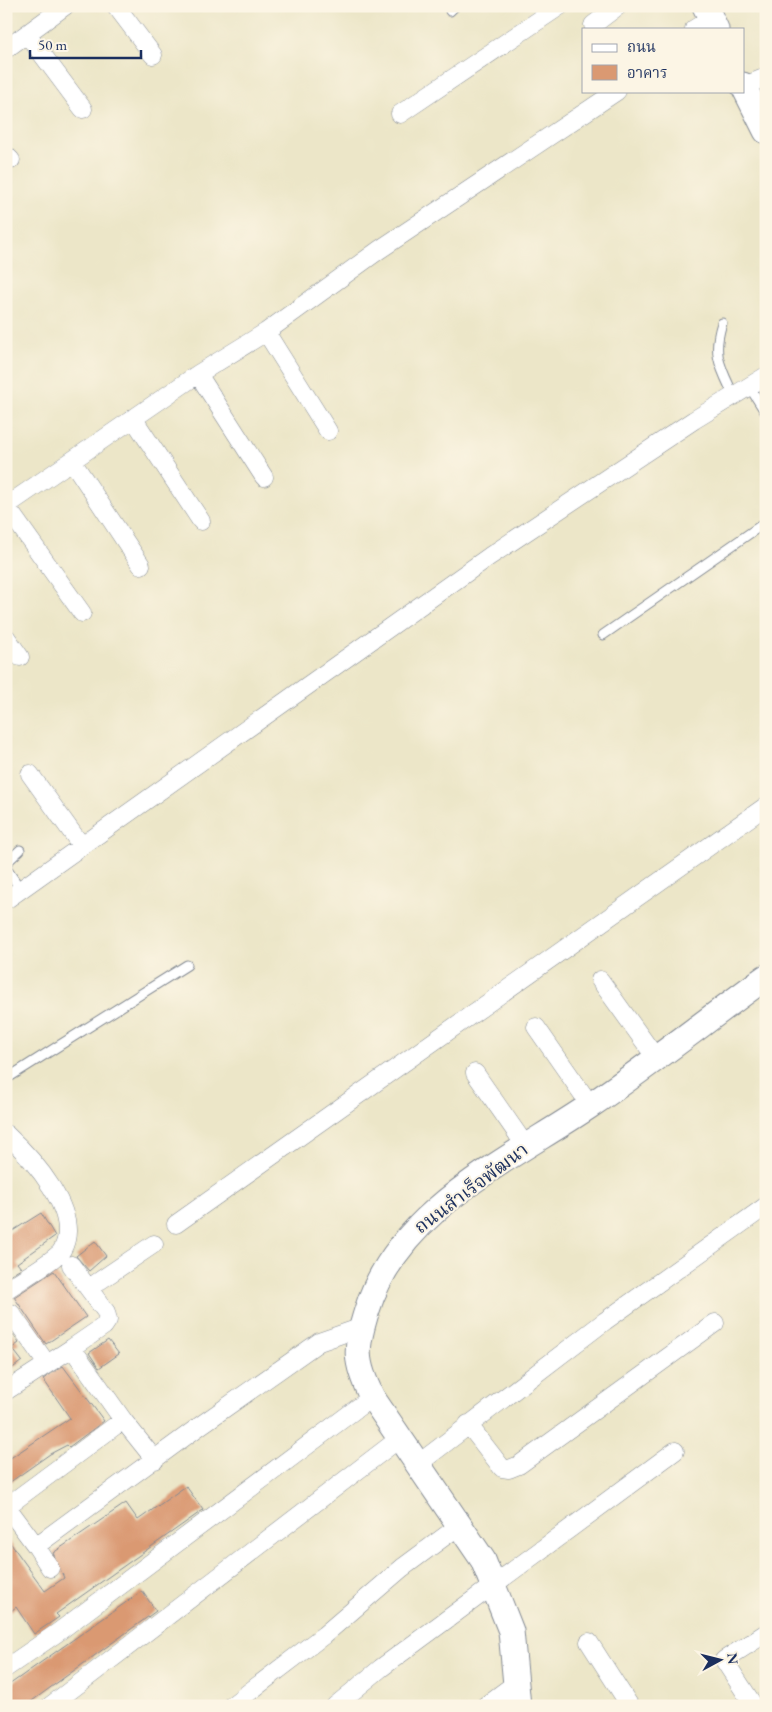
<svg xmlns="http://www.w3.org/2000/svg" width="772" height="1712" viewBox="0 0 772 1712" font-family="'EB Garamond','Noto Serif Thai',serif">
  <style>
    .building { fill: #da9972 }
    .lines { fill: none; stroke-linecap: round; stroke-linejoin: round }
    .lane-casing { stroke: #848a93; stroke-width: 11 }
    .street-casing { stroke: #848a93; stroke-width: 19 }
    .secondary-casing { stroke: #848a93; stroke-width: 27 }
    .lane { stroke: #fff; stroke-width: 9 }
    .street { stroke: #fff; stroke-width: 18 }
    .secondary { stroke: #fff; stroke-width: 25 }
    .labels { text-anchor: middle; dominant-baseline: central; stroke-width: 4; stroke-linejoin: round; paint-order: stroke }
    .street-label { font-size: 19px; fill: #1b2f5e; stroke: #fcf5e5 }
  </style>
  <rect width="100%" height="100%" fill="#fcf5e5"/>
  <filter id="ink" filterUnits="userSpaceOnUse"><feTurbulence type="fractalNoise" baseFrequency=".02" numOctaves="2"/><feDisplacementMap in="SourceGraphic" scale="10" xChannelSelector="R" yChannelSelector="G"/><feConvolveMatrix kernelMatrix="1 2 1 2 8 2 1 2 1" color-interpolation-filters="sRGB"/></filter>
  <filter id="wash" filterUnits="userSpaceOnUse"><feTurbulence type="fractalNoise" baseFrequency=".0096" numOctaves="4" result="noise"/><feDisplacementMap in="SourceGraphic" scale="20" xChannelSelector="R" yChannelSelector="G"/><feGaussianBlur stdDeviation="1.12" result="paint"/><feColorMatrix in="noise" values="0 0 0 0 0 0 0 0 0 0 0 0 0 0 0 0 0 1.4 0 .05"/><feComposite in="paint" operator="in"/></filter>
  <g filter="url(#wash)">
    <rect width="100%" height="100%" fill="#ece6c8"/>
    <g id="blocks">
      <path class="building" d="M41 1213 55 1236 17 1263 21 1268 6 1277V1235Z
        M95 1241 106 1256 89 1271 76 1256Z
        M54 1271 86 1317 46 1344 14 1297Z
        M12 1333 19 1343 12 1348 22 1361 6 1373V1337Z
        M108 1340 119 1354 99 1368 89 1353Z
        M63 1366 104 1421 69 1447 67 1445 50 1454 6 1485V1461L70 1418 43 1379Z
        M186 1486 203 1510 56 1614 59 1617 34 1634 16 1607 6 1615V1537L45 1591 64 1578 53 1553 126 1503 138 1520Z
        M142 1591 156 1611 25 1706H6V1687Z"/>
    </g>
  </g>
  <g filter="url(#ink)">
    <use href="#blocks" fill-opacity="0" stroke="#848a93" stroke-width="1"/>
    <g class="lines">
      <g class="lane-casing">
        <path id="lane" d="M450 11 455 6
          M722 323C712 354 720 366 733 394
          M749 386 766 413
          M603 635 766 522
          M6 863 20 850
          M6 868 21 890
          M6 1079 187 965"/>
      </g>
      <g class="street-casing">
        <path id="street" d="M116 6 153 55
          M593 25 618 6
          M694 29 710 19
          M27 34 83 109
          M6 49 65 6
          M744 86 766 77
          M400 114 560 6
          M6 155 11 160
          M266 332 328 431
          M198 374 264 477
          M133 418 201 521
          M72 461 141 565
          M6 506 198 374 266 332 379 250 617 91
          M6 506 82 613
          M6 637 20 657
          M30 774 81 845
          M6 900 490 556 694 420 766 376
          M600 980 656 1058
          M536 1027 591 1106
          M475 1073 525 1145
          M6 1134C32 1158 83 1214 62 1250 57 1259 17 1282 6 1290
          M176 1224 766 806
          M89 1288 154 1244
          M11 1313 47 1364
          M72 1348 123 1420 155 1460
          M6 1391 72 1348 104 1326 108 1320 106 1312 71 1265
          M468 1424 502 1468 509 1469 519 1465 715 1323
          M418 1464 605 1321 766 1206
          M6 1507 123 1420
          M7 1507 36 1546 201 1425 319 1342 362 1327
          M36 1546 50 1568
          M589 1642 630 1706
          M6 1668 57 1633 372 1397
          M50 1706 400 1438
          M231 1706 324 1635 402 1568 460 1525
          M335 1706 381 1668 675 1451
          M485 1706 516 1683
          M754 1706 724 1660 766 1633"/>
      </g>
      <g class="secondary-casing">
        <path id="secondary" d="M705 6 716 29
          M743 85 766 131
          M518 1706 511 1631 483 1560 372 1397C354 1361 355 1348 367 1310 398 1209 510 1160 591 1105 651 1064 708 1019 766 977"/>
      </g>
      <use href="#lane" class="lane"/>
      <use href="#street" class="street"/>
      <use href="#secondary" class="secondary"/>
    </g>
  </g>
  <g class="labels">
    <g class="street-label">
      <text transform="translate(471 1188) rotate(-37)">ถนนสำเร็จพัฒนา</text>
    </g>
  </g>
  <rect width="772" height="1712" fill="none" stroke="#fcf5e5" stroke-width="25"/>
  <rect x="582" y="28" width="162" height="65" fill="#fcf5e5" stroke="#a2a6af"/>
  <rect x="592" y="44" width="25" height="8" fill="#ffffff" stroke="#a2a6af"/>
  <text x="627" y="52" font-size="15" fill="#1b2f5e">ถนน</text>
  <rect x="592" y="65" width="25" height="15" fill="#da9972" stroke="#a2a6af"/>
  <text x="627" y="78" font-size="15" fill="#1b2f5e">อาคาร</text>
  <g transform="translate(720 1660) rotate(83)" stroke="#fcf5e5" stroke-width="4" paint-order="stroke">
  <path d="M0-4L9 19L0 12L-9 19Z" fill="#1b2f5e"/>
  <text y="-8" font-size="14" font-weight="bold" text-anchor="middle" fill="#1b2f5e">N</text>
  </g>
  <path d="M30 50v8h111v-8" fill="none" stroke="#1b2f5e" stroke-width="2.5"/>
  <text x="38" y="50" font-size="15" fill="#1b2f5e" stroke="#fcf5e5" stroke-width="4" paint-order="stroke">50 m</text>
</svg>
